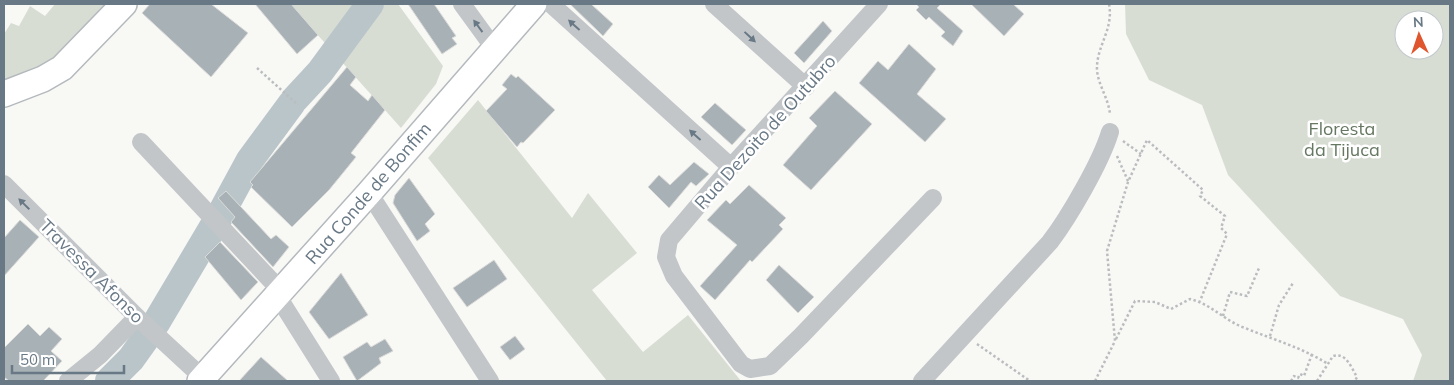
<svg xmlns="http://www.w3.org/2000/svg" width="1454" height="385" viewBox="0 0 1454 385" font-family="Mulish,sans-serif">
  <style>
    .green { fill: #d8ddd4; fill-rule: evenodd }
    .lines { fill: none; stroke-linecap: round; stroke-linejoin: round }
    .river { stroke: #bac5ca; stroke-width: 28 }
    .building { fill: #a8b1b6; stroke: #dadad8 }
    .secondary-casing { stroke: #b4b9be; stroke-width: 28 }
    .path { stroke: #babdbf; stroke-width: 2.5; stroke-dasharray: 2.5 2.5; stroke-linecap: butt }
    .street { stroke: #c2c6c9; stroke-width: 18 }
    .secondary { stroke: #fff; stroke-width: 25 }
    .oneway { fill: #687885 }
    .labels { text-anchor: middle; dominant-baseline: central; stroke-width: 5; stroke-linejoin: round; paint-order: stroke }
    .park-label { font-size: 18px; fill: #667862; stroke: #fff }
    .street-label { font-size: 18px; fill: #687885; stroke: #fff }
  </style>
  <rect width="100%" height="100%" fill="#f8f8f5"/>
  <path class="green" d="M55 4H113L62 59 4 85V34L11 23 19 26 30 6 45 16Z
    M290 4H398L443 66 436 84 401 128Z
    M1125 4H1450V381H1413L1422 355 1403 319 1340 296 1228 175 1202 105 1149 80 1126 34ZM1404 20H1434V50H1404Z
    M478 100 572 218 588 193 637 253 592 290 643 352 688 315 741 381H607L428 158Z"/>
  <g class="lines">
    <path class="river" d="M295 99 320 72 370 4
      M218 219 250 160 292 103
      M156 323 213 227
      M109 381 131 359 146 338"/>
  </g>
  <path class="building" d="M150 4H211L248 33 211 77 142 13Z
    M255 4H291L318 35 297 54Z
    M408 4H434L456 36 452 38 457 44 442 54Z
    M570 4H591L613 24 603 36Z
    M916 4H941L937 8 963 31 953 46 941 36 945 32 929 17 926 20 916 10 919 7Z
    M971 4H1013L1024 14 1004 36Z
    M823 21 832 31 804 63 794 53Z
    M909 44 936 69 917 94 946 119 925 142 859 83 878 61 888 70Z
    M347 67 356 77 350 85 368 101 372 95 385 110 351 153 356 157 329 190 292 227 251 187 253 185 250 182Z
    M511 74 516 78 518 76 555 110 523 143 521 142 517 147 486 111 507 89 502 85Z
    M835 91 872 124 811 190 783 165 817 126 809 118Z
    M715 103 746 130 732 145 701 117Z
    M694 162 709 174 696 186 691 182 669 208 648 187 659 175 670 185Z
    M409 178 435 214 425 224 430 231 417 241 393 203 395 195Z
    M749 185 786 218 779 225 783 229 752 262 750 260 715 300 700 286 737 245 707 220 726 200 730 204Z
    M226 191 271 239 276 235 289 247 273 267 231 222 235 217 218 198Z
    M20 220 39 237 4 276V238Z
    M220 242 258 282 241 300 205 257Z
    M494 260 507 279 467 307 453 288Z
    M779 265 814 297 798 313 766 280Z
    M341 273 368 315 329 339 309 312Z
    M28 324 40 336 49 327 62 339 51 351 62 361 43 381H9L4 377V348Z
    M515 336 525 349 510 360 500 347Z
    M385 339 393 351 379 358 381 363 357 381 343 357 367 342 371 347Z
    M261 357 288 381H239Z"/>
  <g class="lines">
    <g class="secondary-casing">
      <path id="secondary" d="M4 94 43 79 62 68 124 4
        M200 381 369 193 534 4"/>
    </g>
    <path class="path" d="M1109 4C1114 30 1096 46 1097 70 1098 85 1109 99 1110 115
      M257 68 298 105
      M1123 141 1141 154
      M1117 156 1128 181
      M1223 316 1230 292 1247 296 1259 268
      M1270 336 1279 305 1293 283
      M1116 339 1135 301 1155 302 1171 309 1190 299C1211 304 1225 321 1245 328 1274 340 1301 347 1328 364
      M977 344 1030 381
      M1095 381 1115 341 1107 251 1128 182 1147 140 1203 190 1200 196 1225 216 1221 228 1227 234 1200 301
      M1291 381 1294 376 1298 378 1300 374 1304 376 1312 354
      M1317 381 1333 356C1346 352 1351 367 1357 377L1355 381"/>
    <path class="street" d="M462 4 494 48
      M551 4 731 167
      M714 4 806 87
      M879 4 731 167 669 240 666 257 674 276 741 364 750 369 770 366 801 336 933 198
      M141 142 281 291
      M4 184 137 317 203 378
      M369 193 490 381
      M277 295 331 381
      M68 381 100 355 137 317
      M922 381 1050 242C1069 217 1101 162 1110 132"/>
    <use href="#secondary" class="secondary"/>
  </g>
  <defs><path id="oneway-solid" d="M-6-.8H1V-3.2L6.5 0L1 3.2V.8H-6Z" transform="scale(1.25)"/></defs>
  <g class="oneway">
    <use href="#oneway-solid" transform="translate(574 25) rotate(-138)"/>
    <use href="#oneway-solid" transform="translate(478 26) rotate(-126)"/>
    <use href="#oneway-solid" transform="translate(750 37) rotate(43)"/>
    <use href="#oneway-solid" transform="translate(695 135) rotate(-138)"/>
    <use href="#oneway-solid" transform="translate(24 204) rotate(-135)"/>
  </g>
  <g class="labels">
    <g class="park-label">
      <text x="1342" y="128">Floresta<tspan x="1342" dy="21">da Tijuca</tspan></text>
    </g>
    <g class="street-label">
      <text transform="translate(765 132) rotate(-48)">Rua Dezoito de Outubro</text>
      <text transform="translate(368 193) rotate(-49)">Rua Conde de Bonfim</text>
      <text transform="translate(92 271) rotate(45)">Travessa Afonso</text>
    </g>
  </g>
  <rect width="1454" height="385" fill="none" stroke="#687885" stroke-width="10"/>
  <g transform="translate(1419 35) rotate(357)"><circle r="24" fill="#ffffff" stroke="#c3c9ce"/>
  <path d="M0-4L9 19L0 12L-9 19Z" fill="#df562e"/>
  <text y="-8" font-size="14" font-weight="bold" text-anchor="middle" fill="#687885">N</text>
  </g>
  <path d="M12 365v8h112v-8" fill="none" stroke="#687885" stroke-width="2.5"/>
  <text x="20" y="365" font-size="15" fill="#687885" stroke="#ffffff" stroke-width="4" paint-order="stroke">50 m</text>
</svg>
